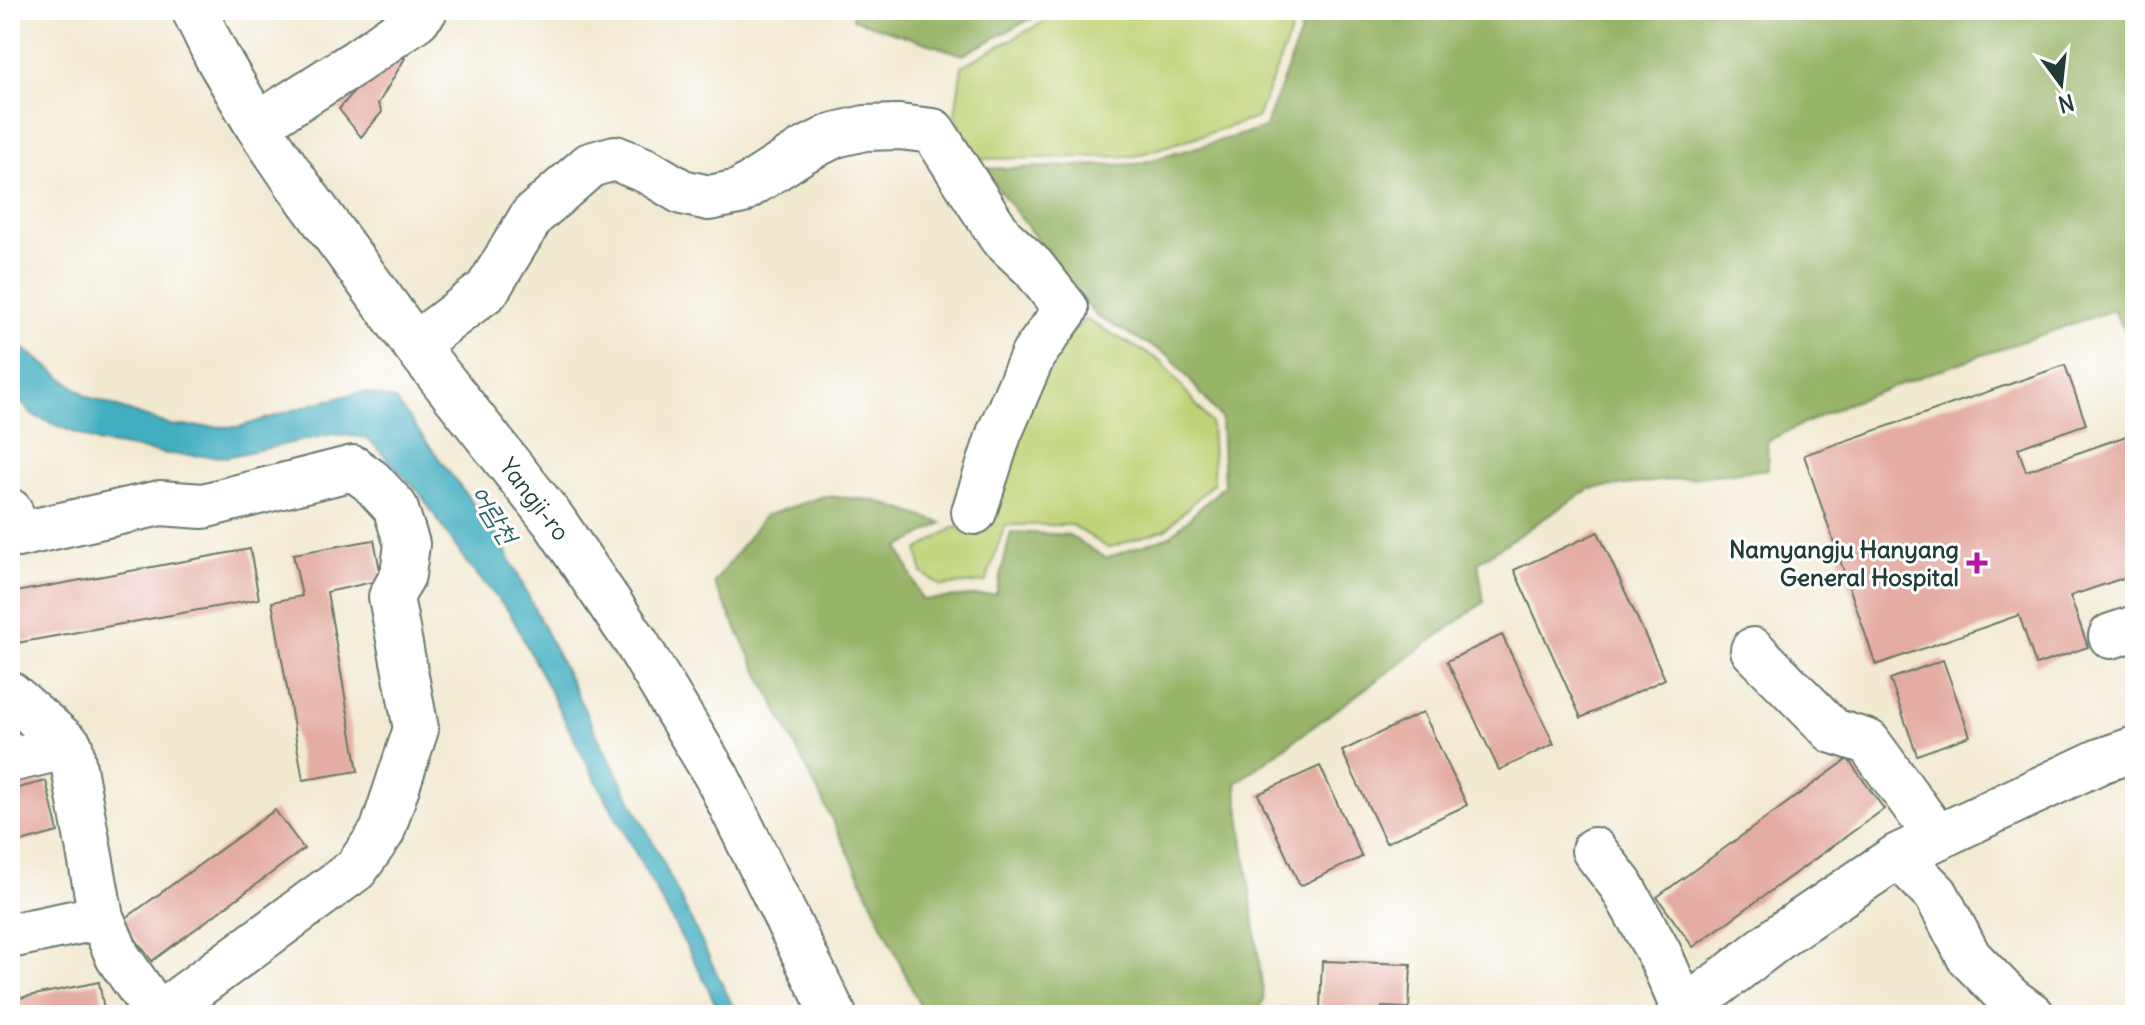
<svg xmlns="http://www.w3.org/2000/svg" width="2145" height="1025" viewBox="0 0 2145 1025" font-family="Delius,'Poor Story',sans-serif">
  <style>
    .green { fill: #bfd276; stroke: #6f8855; stroke-width: 2 }
    .forest { fill: #97b467; stroke: #5b784e; stroke-width: 2 }
    .water { fill: #43aec1; stroke: #31767a; stroke-width: 2 }
    .building { fill: #e4aca2 }
    .lines { fill: none; stroke-linecap: round; stroke-linejoin: round }
    .minor-casing { stroke: #69796b; stroke-width: 48 }
    .minor { stroke: #fff; stroke-width: 44 }
    .poi-dot { fill: #b5179e; stroke: #fff; stroke-width: 3 }
    .labels { text-anchor: middle; dominant-baseline: central; stroke-width: 6; stroke-linejoin: round; paint-order: stroke }
    .street-label { font-size: 24px; fill: #1f3d34; stroke: #fff }
    .poi-label { font-size: 24px; font-weight: bold; fill: #1f3d34; stroke: #fff; text-anchor: end }
    .water-label { font-size: 26px; font-style: italic; fill: #2c6565; stroke: #fff }
  </style>
  <rect width="100%" height="100%" fill="#fff"/>
  <filter id="ink" filterUnits="userSpaceOnUse"><feTurbulence type="fractalNoise" baseFrequency=".0125" numOctaves="2"/><feDisplacementMap in="SourceGraphic" scale="16" xChannelSelector="R" yChannelSelector="G"/><feConvolveMatrix kernelMatrix="1 2 1 2 8 2 1 2 1" color-interpolation-filters="sRGB"/></filter>
  <filter id="wash" filterUnits="userSpaceOnUse"><feTurbulence type="fractalNoise" baseFrequency=".006" numOctaves="4" result="noise"/><feDisplacementMap in="SourceGraphic" scale="32" xChannelSelector="R" yChannelSelector="G"/><feGaussianBlur stdDeviation="1.8" result="paint"/><feColorMatrix in="noise" values="0 0 0 0 0 0 0 0 0 0 0 0 0 0 0 0 0 1.4 0 .05"/><feComposite in="paint" operator="in"/></filter>
  <g filter="url(#wash)">
    <rect width="100%" height="100%" fill="#f2e9d1"/>
    <path class="green" d="M1066 10H1285L1291 32 1257 118 1135 156 977 159 955 115 962 66Z
      M1085 319 1161 361 1211 423 1214 482 1166 529 1108 548 1072 525H1005L986 582 941 586 922 573 918 550 953 528 983 525 1050 357Z"/>
    <path class="forest" d="M852 10H1047L963 55 853 19Z
      M1295 10H2135V348L2113 310 1939 370 1844 405 1767 441 1768 469 1589 489 1478 562 1484 602 1236 783 1264 1000 1255 1015H924L860 876 714 583 764 516 824 496 873 500 942 523 899 548 922 600 996 594 1011 532 1069 535 1106 558 1170 536 1224 486 1221 418 1170 356 1096 316 983 169 1137 164 1265 128 1301 32Z"/>
    <path class="water" d="M10 328 24 349 88 397 173 426 239 427 320 402 362 392 395 400 501 541 597 735 658 852 737 1015H721L698 968 586 762 510 613 466 562 419 492 367 438 333 434 226 457 167 454 97 442 32 415 10 390Z"/>
    <g id="blocks">
      <path class="building" d="M391 48 405 58 378 104 382 112 361 137 339 109Z
        M2065 365 2086 424 2018 448 2026 471 2135 433V574L2070 596 2088 647 2036 665 2019 615 1876 665 1804 455Z
        M1598 532 1665 679 1581 718 1514 570Z
        M374 540 382 580 327 592 358 771 303 780 272 602 302 596 293 554Z
        M250 549 259 599 17 643 10 606V593Z
        M1502 635 1554 744 1499 770 1447 661Z
        M1943 660 1970 736 1917 755 1890 679Z
        M1423 712 1467 805 1386 843 1342 751Z
        M1848 759 1884 809 1693 947 1657 897Z
        M1320 766 1362 857 1300 886 1258 794Z
        M46 781 58 832 10 845V790Z
        M275 810 304 849 152 961 122 921Z
        M1322 961 1411 964 1409 1008 1382 1007 1381 1015H1280V1007L1320 1008Z
        M99 982 105 1015H22L19 998Z"/>
    </g>
  </g>
  <g filter="url(#ink)">
    <use href="#blocks" fill-opacity="0" stroke="#69796b" stroke-width="2"/>
    <g class="lines">
      <g class="minor-casing">
        <path id="minor" d="M194 10 216 55 257 125 298 185 415 345 554 521 636 642 717 777 834 1015
          M257 125 356 62 417 19 425 10
          M415 345 487 290 532 216 590 165 615 158 647 171 682 192 709 198 739 192 803 151 835 135 865 128 899 127 933 131 1001 237 1033 267 1066 309 1033 355 999 434 974 512
          M10 511 17 535 160 503 203 506 353 468 371 481 395 507 407 544 403 575 391 597 416 729 382 832 356 869 158 1015 118 957 101 917
          M2111 636 2135 628
          M1753 650 1833 731 1868 742 1937 837
          M10 694 70 746
          M10 760 70 746 101 917 10 936
          M1594 850 1621 885 1659 953 1684 1010
          M1898 856 1936 894 1969 957 2010 999 2032 1015
          M1678 1015 1787 931 1898 856 2100 761 2135 749"/>
      </g>
      <use href="#minor" class="minor"/>
    </g>
  </g>
  <path class="poi-dot" d="M1973 551h8v8h8v8h-8v8h-8v-8h-8v-8h8z"/>
  <g class="labels">
    <g class="street-label">
      <text transform="translate(535 499) rotate(52)">Yangji-ro</text>
    </g>
    <g class="poi-label">
      <text x="1959" y="549">Namyangju Hanyang<tspan x="1959" dy="28">General Hospital</tspan></text>
    </g>
    <g class="water-label">
      <text transform="translate(495 514) rotate(58)">어람천</text>
    </g>
  </g>
  <rect width="2145" height="1025" fill="none" stroke="#fff" stroke-width="40"/>
  <g transform="translate(2061 84) rotate(165)" stroke="#ffffff" stroke-width="6" paint-order="stroke">
  <path d="M0-6L14 30L0 20L-14 30Z" fill="#1f3d34"/>
  <text y="-12" font-size="22" font-weight="bold" text-anchor="middle" fill="#1f3d34">N</text>
  </g>
</svg>
